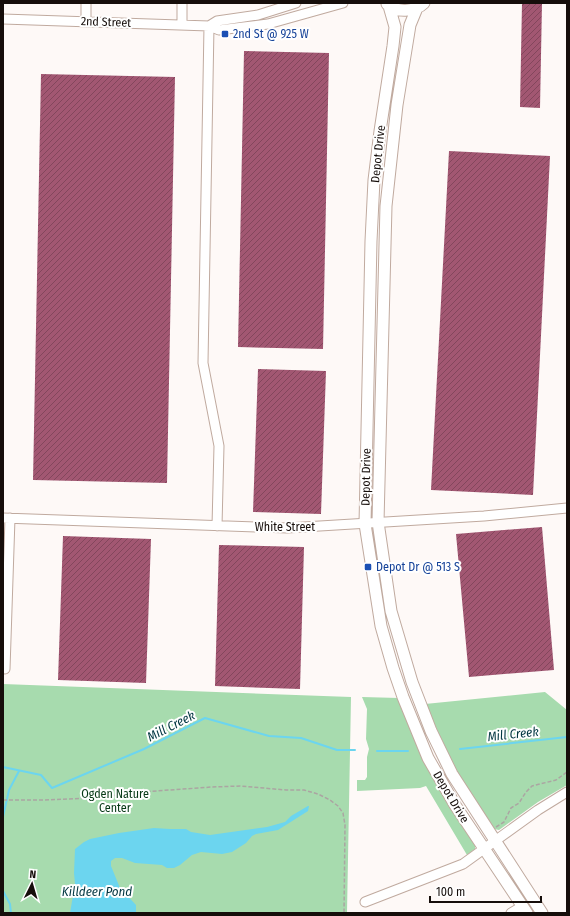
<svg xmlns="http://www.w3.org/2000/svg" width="570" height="916" viewBox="0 0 570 916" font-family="'Fira Sans Condensed',sans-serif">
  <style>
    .green { fill: #a7dbae }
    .water { fill: #6cd5ef }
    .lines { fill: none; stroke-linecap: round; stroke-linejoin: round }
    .stream { stroke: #6cd5ef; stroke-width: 2 }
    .building { fill: url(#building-hatch) }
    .minor-casing { stroke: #c0aa9f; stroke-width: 11 }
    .major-casing { stroke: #c0aa9f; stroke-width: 13 }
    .path { stroke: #aba5a2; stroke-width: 1.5; stroke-dasharray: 4 2; stroke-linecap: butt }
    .minor { stroke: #fff; stroke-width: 9 }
    .major { stroke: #fff; stroke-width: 11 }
    .transit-dot { fill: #1a4fb4; stroke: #fff; stroke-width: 1.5 }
    .labels { text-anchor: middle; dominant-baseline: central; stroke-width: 4; stroke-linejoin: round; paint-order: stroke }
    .street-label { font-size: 12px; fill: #160e0b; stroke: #fff }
    .transit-label { font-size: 12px; fill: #164399; stroke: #fff; text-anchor: start }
    .park-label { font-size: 12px; fill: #073916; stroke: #fff }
    .water-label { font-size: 13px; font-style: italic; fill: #023641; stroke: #fff }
  </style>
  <defs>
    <pattern id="building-hatch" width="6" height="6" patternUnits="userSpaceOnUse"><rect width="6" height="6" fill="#a25772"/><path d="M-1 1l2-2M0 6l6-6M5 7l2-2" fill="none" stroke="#83465c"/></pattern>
  </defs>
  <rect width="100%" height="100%" fill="#fef9f7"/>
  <path class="green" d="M3 684 351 697 347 913H3Z
    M545 692 567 710V785L538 802 499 830 494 829 476 803 457 772 425 704Z
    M362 697 399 698 475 845V849L467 855 426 786 420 788 357 791V780H365L367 777V757L369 749 366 739 367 709Z"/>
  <path class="water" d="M308 806H309L308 811 278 830 256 834 252 836 246 843 232 852 222 854 201 852 192 855 180 865 174 868H167L162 865 135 863 122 858H115L111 861V866L120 888 136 905V913H70L75 884 74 873 75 849 84 842 90 839 119 833 154 828 170 829H186L191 832 210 835 267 827 285 822 291 816Z"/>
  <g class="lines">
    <path class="stream" d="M460 749 567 737
      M377 751H408
      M3 767 41 775 52 788 144 749 205 718 269 736 301 738 337 750H355
      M3 817 9 790 19 771
      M3 891 10 904 11 913"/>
  </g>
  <path class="building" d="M522 3H542L540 108 520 107Z
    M244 51 329 53 323 349 238 347Z
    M41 74 175 77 167 483 33 480Z
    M449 151 550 156 533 495 431 490Z
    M258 369 326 371 321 514 253 512Z
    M542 527 554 670 469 677 456 534Z
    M63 536 151 539 146 683 58 680Z
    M219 545 304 547 300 689 215 686Z"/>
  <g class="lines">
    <g class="minor-casing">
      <path id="minor" d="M3 19 209 26 219 30 268 24 343 3
        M86 21V3
        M182 25V3
        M209 26 203 363 219 446 217 526
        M209 26 217 21 258 15 296 3
        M3 518 287 528 484 516 567 508
        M5 669 10 518
        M365 902 463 864 538 810 567 792
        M511 913 523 906"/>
    </g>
    <g class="major-casing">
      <path id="major" d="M387 4C396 13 415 12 424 3
        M389 6 395 27 393 46 380 131 374 180 371 241 365 524 381 626 393 668 403 697 428 758 455 805 527 913
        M417 8 410 25 397 105 386 206 378 522 391 611 412 682 431 731 452 774 542 913"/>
    </g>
    <path class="path" d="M3 800H43L92 798 141 792 212 787 240 786 286 790H304L318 794 330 800 338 806 343 813 345 825 344 913
      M496 827 504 822 511 808 519 803 526 792 532 786 556 780 567 772"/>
    <use href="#minor" class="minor"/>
    <use href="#major" class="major"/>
  </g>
  <g class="transit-dot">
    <rect x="221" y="30" width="8" height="8" rx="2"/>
    <rect x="364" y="563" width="8" height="8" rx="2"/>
  </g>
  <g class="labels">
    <g class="street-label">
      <text transform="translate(106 22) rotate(2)">2nd Street</text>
      <text transform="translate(378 154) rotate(-84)">Depot Drive</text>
      <text transform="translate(366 477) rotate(-89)">Depot Drive</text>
      <text x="285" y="527">White Street</text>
      <text transform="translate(451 797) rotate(59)">Depot Drive</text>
    </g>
    <g class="transit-label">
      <text x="233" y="34">2nd St @ 925 W</text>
      <text x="376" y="567">Depot Dr @ 513 S</text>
    </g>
    <g class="park-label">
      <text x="115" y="794">Ogden Nature<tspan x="115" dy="14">Center</tspan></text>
    </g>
    <g class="water-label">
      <text transform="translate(171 726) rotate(-27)">Mill Creek</text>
      <text transform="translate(513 734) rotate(-6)">Mill Creek</text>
      <text x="97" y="891">Killdeer Pond</text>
    </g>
  </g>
  <rect width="570" height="916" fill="none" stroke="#160e0b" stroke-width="8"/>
  <g transform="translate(32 884) rotate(5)" stroke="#ffffff" stroke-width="3" paint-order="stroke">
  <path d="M0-3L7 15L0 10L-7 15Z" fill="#160e0b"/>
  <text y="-6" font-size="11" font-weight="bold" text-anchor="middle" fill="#160e0b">N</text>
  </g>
  <path d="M430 896v6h111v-6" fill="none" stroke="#160e0b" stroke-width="2"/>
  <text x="436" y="896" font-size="12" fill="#160e0b" stroke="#ffffff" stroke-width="3" paint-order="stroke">100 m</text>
</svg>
